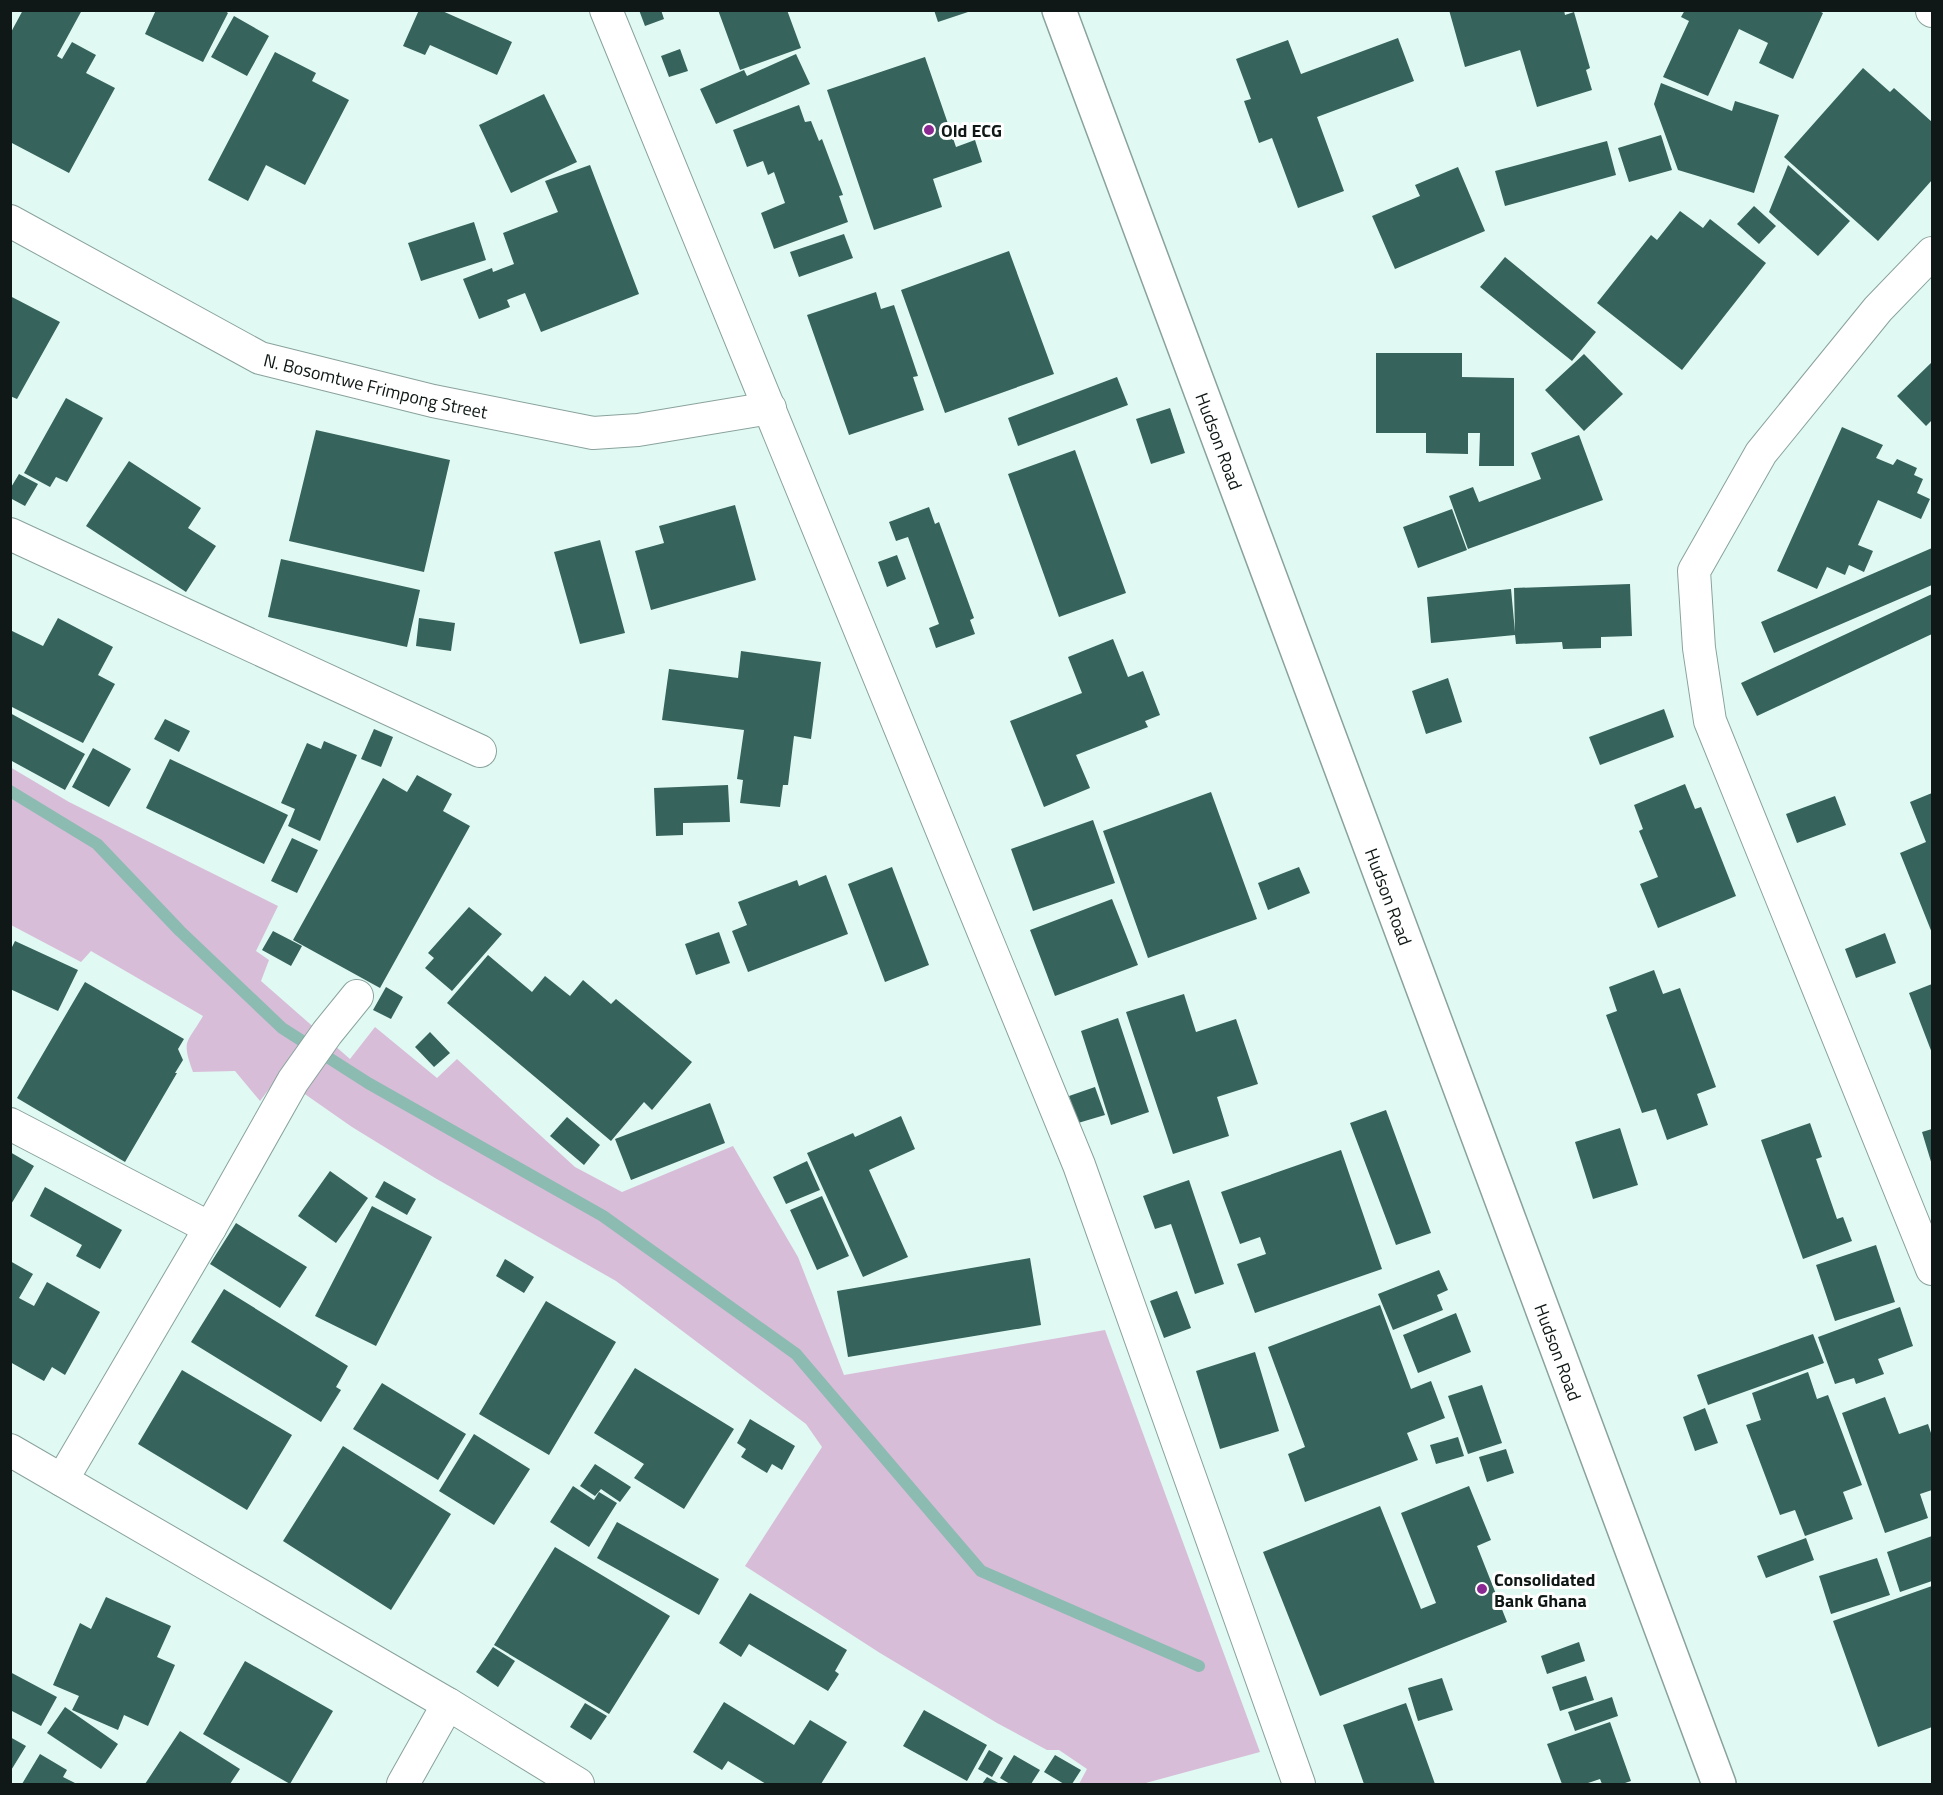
<svg xmlns="http://www.w3.org/2000/svg" width="1943" height="1795" viewBox="0 0 1943 1795" font-family="'Titillium Web',sans-serif">
  <style>
    .green { fill: #d8bdd8 }
    .lines { fill: none; stroke-linecap: round; stroke-linejoin: round }
    .stream { stroke: #8cbbb1; stroke-width: 12 }
    .building { fill: #36635b }
    .street-casing { stroke: #8aa29c; stroke-width: 34 }
    .secondary-casing { stroke: #8aa29c; stroke-width: 36 }
    .street { stroke: #fff; stroke-width: 32 }
    .secondary { stroke: #fff; stroke-width: 33 }
    .poi-dot { fill: #8a2991; stroke: #fff; stroke-width: 2 }
    .labels { text-anchor: middle; dominant-baseline: central; stroke-width: 6; stroke-linejoin: round; paint-order: stroke }
    .poi-label { font-size: 18px; font-weight: bold; fill: #0f1816; stroke: #fff; text-anchor: start }
    .street-label { font-size: 18px; fill: #0f1816; stroke: #fff }
  </style>
  <rect width="100%" height="100%" fill="#e0f9f3"/>
  <path class="green" d="M10 767 69 802 278 906 256 951 269 960 261 981 350 1059 375 1027 437 1078 457 1059 575 1167 622 1192 733 1146 798 1257 844 1375 1105 1330 1260 1752 1142 1784H1079L1087 1769 1059 1750H1047L997 1723 880 1653 745 1566 822 1447 806 1424 616 1281 435 1178 352 1127 279 1076 260 1101 235 1071 193 1072C181 1039 187 1044 203 1016L91 951 81 962 11 925Z"/>
  <g class="lines">
    <path class="stream" d="M10 791 97 844 180 931 282 1028 368 1083 603 1216 796 1354 981 1571 1199 1666"/>
  </g>
  <path class="building" d="M23 10H82L57 56 62 59 72 42 96 55 86 73 115 88 69 173 10 142V34Z
    M156 10H224L228 13 203 62 145 34Z
    M419 10H440L512 42 497 75 430 45 425 55 403 46Z
    M639 10H661L664 19 645 26Z
    M718 10H787L801 48 740 70Z
    M934 10H971V11L938 22Z
    M1449 10H1564L1565 15 1574 12 1590 68 1586 70 1592 90 1537 107 1520 50 1465 67Z
    M1685 10H1817L1823 13 1793 79 1759 63 1768 43 1739 29 1708 96 1663 77 1689 21 1681 17Z
    M234 16 269 36 247 76 211 57Z
    M1398 38 1414 81 1317 117 1344 191 1298 208 1272 138 1259 143 1244 101 1251 99 1236 59 1288 40 1301 74Z
    M680 49 688 71 669 77 661 56Z
    M275 52 316 73 312 81 349 100 305 185 266 165 248 201 208 180Z
    M796 54 810 84 716 124 700 89 744 70 747 76Z
    M925 57 956 147 975 140 982 162 933 179 942 207 874 230 827 90Z
    M1863 68 1890 92 1894 88 1932 122V180L1878 241 1784 157Z
    M1661 83 1732 111 1735 101 1779 115 1754 193 1678 170 1654 104Z
    M544 94 577 162 511 193 479 125Z
    M799 105 805 122 811 121 819 141 822 139 843 195 839 196 848 222 774 249 761 213 785 203 774 172 768 175 763 161 747 167 733 130Z
    M1661 135 1672 170 1629 182 1618 148Z
    M1607 141 1616 175 1505 206 1495 171Z
    M590 165 639 294 541 332 525 293 507 300 510 307 479 319 463 279 492 268 493 272 514 264 503 233 558 212 545 181Z
    M1788 165 1850 221 1818 256 1769 212Z
    M1458 167 1485 231 1395 269 1372 216 1420 196 1415 185Z
    M1754 206 1776 226 1759 244 1737 224Z
    M1680 211 1703 228 1710 219 1766 263 1682 370 1597 303 1651 235 1657 240Z
    M474 222 486 260 421 281 408 243Z
    M844 234 853 258 799 277 790 252Z
    M1009 251 1054 374 945 413 901 290Z
    M1505 257 1596 332 1572 361 1480 287Z
    M876 292 881 309 894 305 918 376 913 377 924 410 849 435 807 315Z
    M10 296 60 322 17 399 10 396Z
    M1376 353H1462V377L1514 378V466H1479L1480 433H1468V454L1426 453V433H1376Z
    M1584 354 1623 394 1584 431 1545 390Z
    M1932 362V420L1926 426 1897 396Z
    M1117 377 1128 405 1018 446 1008 418Z
    M66 398 103 418 67 482 56 477 50 487 24 473Z
    M1170 408 1185 453 1151 464 1136 419Z
    M1842 427 1883 445 1876 458 1893 465 1897 459 1917 468 1914 475 1923 479 1917 493 1930 499 1921 519 1878 500 1858 545 1873 551 1864 572 1849 565 1845 575 1827 567 1817 589 1777 571Z
    M316 430 450 460 424 572 289 541Z
    M1579 435 1603 500 1468 549 1449 496 1473 487 1479 502 1541 479 1531 453Z
    M1075 450 1126 593 1059 617 1008 474Z
    M129 461 201 508 188 528 216 546 186 592 86 526Z
    M19 474 38 484 25 506 10 498V489Z
    M735 505 756 580 651 610 635 551 664 543 659 526Z
    M929 507 935 524 939 522 974 618 970 620 975 634 936 648 929 628 939 624 908 537 896 541 889 522Z
    M1452 509 1467 550 1418 568 1403 527Z
    M600 540 625 633 580 644 554 552Z
    M1932 548V585L1774 653 1761 622Z
    M897 555 906 579 887 587 878 562Z
    M281 559 420 590 407 647 268 617Z
    M1630 584 1632 636 1601 637V648L1563 649 1562 642 1516 644 1515 635 1431 643 1427 597 1511 589 1515 632 1514 588Z
    M1932 594V634L1757 716 1741 683Z
    M58 618 113 647 98 675 115 684 83 743 10 706V630L43 646Z
    M419 618 455 623 451 651 416 646Z
    M1113 639 1128 677 1143 671 1160 715 1145 721 1148 727 1076 755 1090 788 1044 807 1010 721 1082 693 1068 657Z
    M741 651 821 662 811 739 794 736 788 785H783L780 807 740 803 743 780 737 779 744 730 662 720 669 669 738 678Z
    M1448 678 1462 722 1426 734 1412 691Z
    M1664 709 1674 737 1600 765 1589 737Z
    M10 713 85 754 65 790 10 760Z
    M165 719 190 731 179 752 154 739Z
    M374 729 393 737 381 767 361 759Z
    M324 741 357 755 320 841 288 826 295 809 281 803 307 743 321 749Z
    M93 748 131 769 109 807 72 787Z
    M170 759 288 815 264 864 146 808Z
    M417 775 452 794 443 811 470 826 380 988 293 940 383 778 407 792Z
    M1685 784 1695 809 1701 807 1736 896 1658 928 1640 884 1658 877 1639 831 1643 829 1634 805Z
    M728 785 730 822 683 823V835L656 836 654 788Z
    M1211 792 1257 919 1148 958 1103 831Z
    M1932 793V933L1900 853 1926 842 1910 802Z
    M1835 796 1846 825 1797 843 1786 814Z
    M1093 820 1115 883 1033 911 1011 849Z
    M292 838 318 850 297 893 271 881Z
    M892 867 929 965 885 982 848 884Z
    M1299 867 1310 893 1268 910 1258 883Z
    M826 875 848 934 748 972 732 931 747 925 738 902 797 880 799 886Z
    M1112 899 1138 965 1055 996 1030 930Z
    M469 907 502 934 452 991 425 968 434 958 428 953Z
    M273 931 302 946 291 966 262 950Z
    M719 932 730 963 696 975 685 944Z
    M1885 933 1896 963 1856 978 1845 949Z
    M15 941 78 970 58 1011 10 989V951Z
    M488 955 532 992 545 976 570 996 583 980 611 1004 616 999 692 1062 652 1110 644 1102 611 1141 447 1003Z
    M1654 970 1663 994 1680 988 1716 1087 1697 1094 1708 1125 1667 1140 1656 1109 1642 1113 1606 1015 1617 1011 1609 987Z
    M85 982 184 1039 178 1049 183 1060 175 1073H177L125 1162 17 1098Z
    M1932 984V1053L1909 993Z
    M386 987 403 997 391 1019 373 1010Z
    M1184 994 1196 1032 1236 1019 1258 1084 1217 1097 1229 1136 1173 1154 1126 1012Z
    M1118 1018 1149 1112 1111 1125 1081 1031Z
    M430 1032 450 1053 434 1067 415 1047Z
    M1095 1087 1105 1115 1078 1123 1069 1096Z
    M710 1103 725 1143 631 1180 615 1139Z
    M1386 1110 1431 1233 1396 1245 1350 1123Z
    M901 1116 915 1149 869 1170 908 1257 863 1277 807 1153 853 1133 855 1137Z
    M567 1117 600 1145 584 1165 550 1136Z
    M1810 1123 1822 1157 1816 1159 1837 1219 1843 1217 1852 1241 1803 1259 1761 1140Z
    M1620 1128 1638 1185 1593 1199 1575 1142Z
    M1932 1129V1165L1922 1132Z
    M1341 1150 1382 1269 1255 1313 1237 1264 1266 1254 1260 1237 1240 1244 1221 1192Z
    M10 1152 34 1166 10 1206Z
    M807 1161 820 1190 786 1204 773 1177Z
    M330 1171 368 1198 336 1243 298 1216Z
    M1189 1180 1224 1284 1195 1294 1171 1224 1155 1229 1143 1196Z
    M384 1181 416 1199 407 1215 375 1197Z
    M45 1187 122 1230 100 1269 76 1256 82 1245 30 1216Z
    M822 1196 849 1256 817 1270 790 1210Z
    M372 1206 432 1237 376 1346 315 1316Z
    M236 1223 307 1267 280 1308 210 1264Z
    M1876 1245 1895 1302 1835 1321 1816 1265Z
    M1030 1258 1041 1325 848 1357 837 1291Z
    M505 1259 534 1277 524 1293 496 1276Z
    M10 1261 33 1274 19 1298 34 1306 47 1282 100 1312 65 1375 52 1367 44 1381 10 1362Z
    M1439 1270 1448 1290 1437 1295 1443 1310 1393 1330 1378 1294Z
    M224 1289 348 1366 336 1387 341 1390 321 1422 191 1342Z
    M1177 1291 1191 1328 1164 1338 1150 1301Z
    M546 1301 616 1342 549 1455 479 1414Z
    M1380 1305 1411 1389 1431 1381 1445 1418 1407 1433 1418 1460 1305 1502 1288 1454 1305 1447 1268 1347Z
    M1900 1307 1913 1346 1878 1359 1884 1374 1856 1384 1854 1378 1835 1384 1818 1337Z
    M1456 1313 1471 1352 1418 1373 1403 1335Z
    M1813 1334 1824 1363 1708 1405 1697 1375Z
    M1255 1352 1279 1431 1220 1449 1196 1371Z
    M635 1368 734 1429 684 1509 634 1478 644 1464 594 1433Z
    M182 1370 292 1435 247 1510 138 1444Z
    M1808 1372 1817 1399 1828 1395 1862 1485 1843 1492 1853 1519 1805 1536 1795 1510 1780 1515 1746 1425 1761 1420 1752 1393Z
    M382 1383 466 1434 438 1480 353 1429Z
    M1482 1385 1502 1443 1468 1454 1448 1396Z
    M1885 1397 1899 1434 1928 1424 1932 1436V1490L1920 1494 1928 1518 1885 1533 1842 1413Z
    M1705 1408 1718 1443 1695 1451 1683 1417Z
    M750 1419 795 1446 782 1470 772 1464 767 1473 741 1457 746 1449 737 1443Z
    M474 1434 530 1469 494 1525 439 1491Z
    M1458 1437 1464 1456 1436 1464 1430 1445Z
    M343 1446 451 1514 391 1610 283 1541Z
    M1506 1449 1514 1473 1487 1482 1479 1457Z
    M595 1464 631 1487 620 1502 601 1489 595 1496 580 1486Z
    M573 1486 594 1500 599 1492 617 1503 589 1547 550 1522Z
    M1469 1486 1491 1540 1477 1546 1507 1622 1320 1696 1263 1552 1380 1506 1421 1609 1436 1603 1401 1513Z
    M617 1522 719 1579 699 1615 597 1558Z
    M1932 1536V1581L1900 1592 1887 1552Z
    M1806 1538 1814 1560 1766 1578 1757 1556Z
    M555 1547 670 1616 609 1714 494 1645Z
    M1877 1558 1890 1595 1831 1614 1819 1576Z
    M1932 1586V1727L1878 1747 1833 1621Z
    M750 1593 847 1650 835 1671 839 1674 828 1691 749 1644 741 1657 719 1643Z
    M106 1597 171 1626 157 1657 175 1665 148 1726 124 1715 118 1730 72 1710 79 1696 53 1685 80 1623 91 1629Z
    M1579 1642 1585 1661 1547 1674 1541 1656Z
    M493 1647 515 1661 498 1687 476 1672Z
    M245 1661 333 1711 290 1784 203 1734Z
    M10 1672 57 1697 41 1726 10 1710Z
    M1586 1676 1594 1700 1560 1711 1552 1687Z
    M1442 1678 1453 1710 1418 1721 1408 1688Z
    M1612 1697 1618 1716 1575 1731 1568 1712Z
    M724 1702 794 1745 810 1720 847 1742 821 1784H766L728 1761 722 1770 693 1752Z
    M585 1703 607 1716 591 1740 570 1727Z
    M1406 1703 1435 1784H1364L1343 1725Z
    M65 1707 118 1744 101 1769 47 1733Z
    M924 1710 987 1745 967 1781 903 1746Z
    M1610 1722 1631 1781 1622 1784H1602L1600 1779 1585 1784H1562L1547 1744Z
    M180 1731 240 1769 230 1784H145Z
    M10 1737 26 1746 10 1772Z
    M989 1750 1003 1758 992 1777 978 1769Z
    M40 1754 67 1770 63 1777 77 1784H22Z
    M1014 1755 1040 1770 1031 1784H1010L1000 1778Z
    M1055 1755 1081 1770 1072 1784H1064L1044 1772Z
    M987 1777 1000 1784H982Z"/>
  <g class="lines">
    <g class="street-casing">
      <g id="street">
        <path d="M606 10 1079 1165 1299 1784"/>
        <path d="M1932 10V11"/>
        <path id="s1" d="M10 221 260 358 433 401 593 433 638 430 770 408"/>
        <path d="M1932 253 1878 309 1761 453 1694 571 1699 648 1710 721 1932 1269"/>
        <path d="M10 534 480 751"/>
        <path d="M10 1124 210 1228"/>
        <path d="M10 1450 448 1704 578 1784"/>
        <path d="M62 1480 210 1228 293 1081 327 1033 357 996"/>
        <path d="M403 1784 448 1704"/>
      </g>
    </g>
    <g class="secondary-casing">
      <g id="secondary">
        <path id="s2" d="M1059 10 1719 1784"/>
      </g>
    </g>
    <use href="#street" class="street"/>
    <use href="#secondary" class="secondary"/>
  </g>
  <g class="poi-dot">
    <circle cx="929" cy="130" r="6"/>
    <circle cx="1482" cy="1589" r="6"/>
  </g>
  <g class="labels">
    <g class="poi-label">
      <text x="941" y="130">Old ECG</text>
      <text x="1494" y="1579">Consolidated<tspan x="1494" dy="21">Bank Ghana</tspan></text>
    </g>
    <g class="street-label">
      <text stroke="none"><textPath href="#s1" startOffset="404">N. Bosomtwe Frimpong Street</textPath></text>
      <text stroke="none"><textPath href="#s2" startOffset="460">Hudson Road</textPath></text>
      <text stroke="none"><textPath href="#s2" startOffset="946">Hudson Road</textPath></text>
      <text stroke="none"><textPath href="#s2" startOffset="1432">Hudson Road</textPath></text>
    </g>
  </g>
  <rect width="1943" height="1795" fill="none" stroke="#0f1816" stroke-width="24"/>
</svg>
